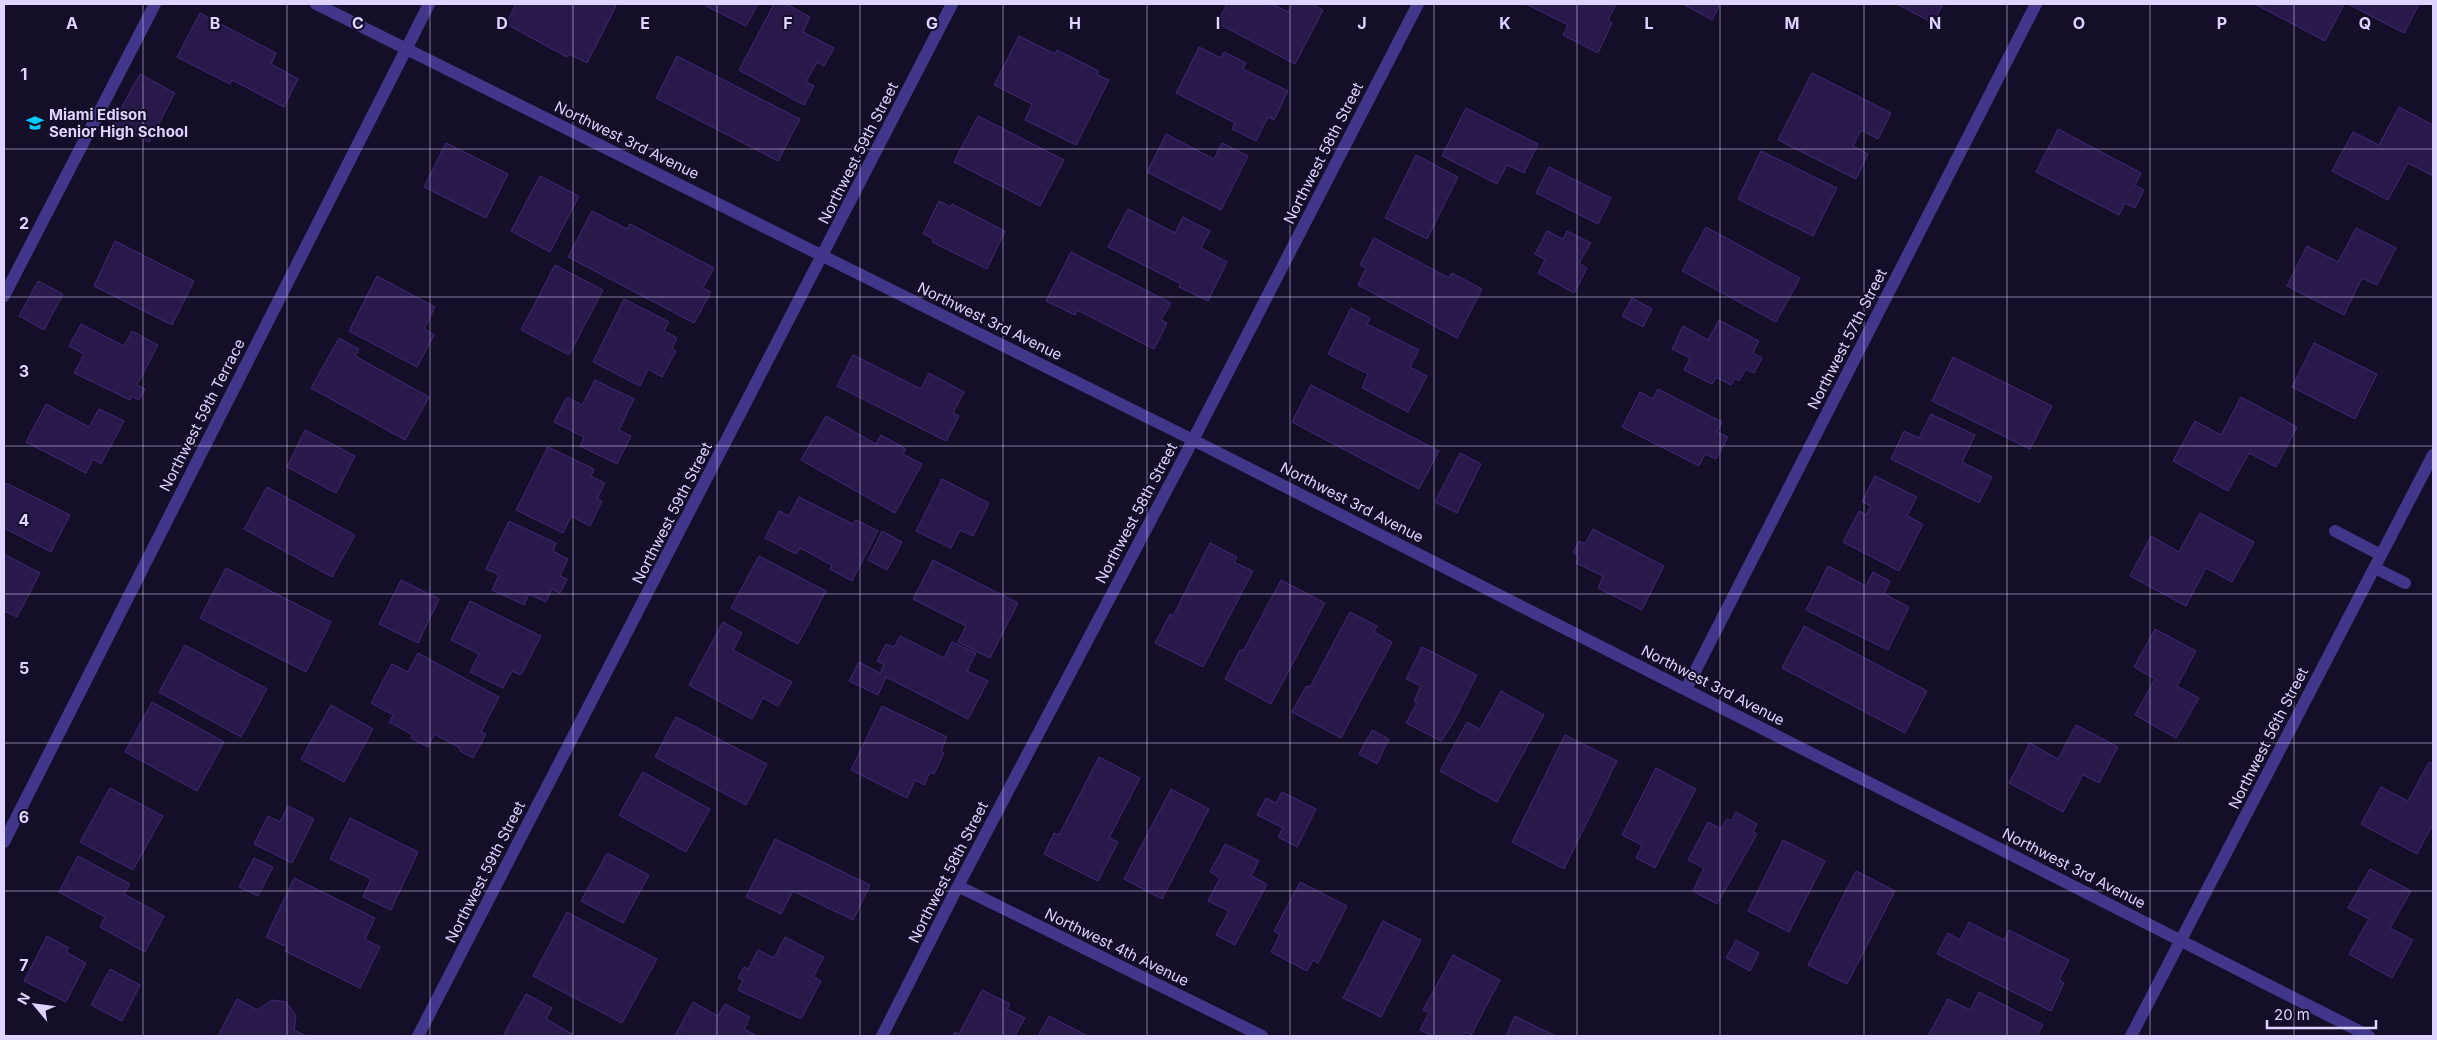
<svg xmlns="http://www.w3.org/2000/svg" width="2437" height="1040" viewBox="0 0 2437 1040" font-family="Inter,sans-serif">
  <style>
    .building { fill: #28194a; stroke: #402977 }
    .lines { fill: none; stroke-linecap: round; stroke-linejoin: round }
    .minor { stroke: #41368a; stroke-width: 12 }
    .grid { fill: none; stroke: #ded4ff; stroke-width: 1; stroke-opacity: 0.55 }
    .labels { text-anchor: middle; dominant-baseline: central; stroke-width: 4; stroke-linejoin: round; paint-order: stroke }
    .poi-label { font-size: 15px; font-weight: bold; fill: #ded4ff; stroke: #150e28; text-anchor: start }
    .street-label { font-size: 15px; fill: #ded4ff; stroke: #150e28 }
    .grid-label { font-size: 16px; text-anchor: middle; font-weight: bold; fill: #ded4ff; stroke: #150e28; stroke-width: 4; stroke-linejoin: round; paint-order: stroke }
  </style>
  <rect width="100%" height="100%" fill="#150e28"/>
  <path class="building" d="M516 4H612L616 6 587 63 569 54 567 57 506 24Z
    M707 4H758L746 26 706 6Z
    M774 4H786L810 17 803 32 834 48 824 66 817 62 806 82 814 86 804 105 739 70Z
    M1227 4H1272L1288 12 1293 4H1311L1323 10 1295 64 1217 23Z
    M1526 4H1616L1608 20 1612 23 1598 53 1563 35 1568 25Z
    M1683 4H1720L1712 20Z
    M1897 4H1943L1933 23Z
    M2255 4H2344L2325 41Z
    M2348 4H2419L2404 33Z
    M200 13 276 53 271 64 298 79 284 107 232 80 230 84 177 57Z
    M1019 36 1055 54 1057 50 1099 71 1097 75 1109 80 1076 145 1025 120 1032 104 994 85Z
    M1199 47 1221 58 1224 52 1246 63 1243 69 1288 91 1274 120 1268 117 1256 141 1232 129 1235 123 1176 93Z
    M677 56 800 119 778 161 656 98Z
    M1812 73 1891 113 1878 139 1861 130 1853 146 1868 154 1856 179 1778 140Z
    M140 74 175 93 149 142 113 123Z
    M2399 107 2433 125V176L2408 163 2388 200 2332 171 2353 132 2379 145Z
    M1466 108 1538 144 1524 173 1507 165 1497 184 1442 156Z
    M978 116 1064 160 1040 206 954 162Z
    M2058 129 2141 173 2135 185 2144 190 2135 208 2125 203 2119 215 2036 172Z
    M1166 134 1214 159 1222 143 1248 156 1221 210 1147 172Z
    M446 143 508 174 486 218 424 187Z
    M1761 151 1837 188 1813 236 1738 199Z
    M1416 155 1458 177 1427 239 1385 218Z
    M1549 167 1611 198 1598 224 1536 193Z
    M540 176 579 196 550 252 511 231Z
    M939 201 951 207 952 204 1005 231 987 269 932 242 934 239 923 234Z
    M1128 209 1175 233 1183 217 1210 231 1201 248 1227 262 1208 301 1179 287 1181 284 1108 247Z
    M592 211 627 229 630 224 714 268 703 288 711 292 694 323 568 257Z
    M1706 227 1800 278 1776 322 1682 271Z
    M2356 228 2396 248 2377 285 2362 278 2344 315 2287 286 2307 246 2338 262Z
    M1547 231 1563 239 1567 231 1591 243 1579 263 1587 268 1574 293 1538 273 1545 260 1535 254Z
    M1374 238 1449 278 1452 273 1482 289 1457 338 1358 285 1366 268 1360 265Z
    M115 241 194 281 172 325 94 286Z
    M1071 252 1171 303 1161 320 1167 323 1154 349 1077 310 1075 315 1046 301Z
    M555 265 603 290 569 355 521 330Z
    M377 276 435 307 424 329 434 335 417 367 349 331Z
    M38 281 63 294 44 330 19 316Z
    M1632 298 1652 309 1643 327 1622 316Z
    M624 299 669 322 664 331 677 338 672 349 676 351 662 377 648 369 640 386 593 362Z
    M1351 308 1370 318 1367 324 1419 350 1410 367 1427 376 1408 412 1362 388 1368 374 1328 354Z
    M1719 320 1759 341 1753 353 1762 358 1754 373 1746 369 1739 381 1735 378 1731 385 1716 377 1712 384 1684 370 1690 358 1672 349 1683 326 1708 340Z
    M81 324 124 346 132 331 158 345 137 385 145 389 139 400 131 396 130 400 74 373 84 354 69 346Z
    M339 338 359 349 355 356 429 397 405 440 311 388Z
    M2314 343 2377 374 2355 419 2292 387Z
    M853 355 921 389 929 373 964 392 953 413 959 416 946 441 837 386Z
    M1953 357 2052 406 2030 449 1932 401Z
    M595 380 634 399 619 430 631 436 617 464 580 446 584 437 554 422 567 397 582 405Z
    M1311 385 1439 451 1419 489 1292 422Z
    M1658 389 1722 422 1717 432 1728 437 1716 459 1705 454 1699 466 1622 427 1640 392 1653 399Z
    M2241 397 2297 427 2276 467 2249 453 2228 491 2173 461 2195 421 2221 435Z
    M46 404 89 427 99 409 124 421 101 464 93 459 86 473 26 442Z
    M1931 414 1975 435 1962 462 1992 477 1979 503 1891 459 1904 431 1919 438Z
    M826 416 876 444 881 435 906 449 903 454 922 464 895 513 801 460Z
    M305 430 355 456 336 493 287 467Z
    M548 447 594 469 591 476 605 483 597 499 602 501 590 526 571 516 563 533 516 510Z
    M1460 453 1481 464 1457 513 1435 502Z
    M1875 476 1917 497 1907 516 1923 524 1899 571 1843 542 1859 511 1866 515 1871 506 1862 502Z
    M942 479 989 503 973 536 960 530 951 548 916 531Z
    M6 483 70 515 51 552 4 528V486Z
    M267 487 355 535 332 577 244 529Z
    M799 497 853 524 856 520 878 531 852 581 830 569 832 565 800 548 796 554 765 538 779 511 789 516Z
    M2200 513 2254 542 2232 582 2206 568 2186 606 2130 576 2151 536 2179 552Z
    M509 521 556 543 553 551 568 559 560 576 567 579 560 593 552 589 546 602 529 594 524 605 492 590 499 575 486 569Z
    M1593 529 1664 566 1642 610 1598 588 1603 576 1576 563 1579 557 1573 553 1579 541 1585 544Z
    M882 531 902 542 887 570 868 560Z
    M1210 543 1237 557 1234 562 1253 571 1203 667 1155 643 1170 614 1173 616Z
    M4 554 40 573 17 617 4 611Z
    M759 556 826 591 798 644 731 608Z
    M933 560 1018 603 990 658 958 642 966 626 913 599Z
    M1828 566 1866 586 1873 572 1890 581 1884 594 1909 607 1888 650 1806 610Z
    M226 568 331 622 306 672 200 618Z
    M401 580 439 599 418 643 379 624Z
    M1281 580 1325 603 1271 704 1225 679 1240 650 1243 651Z
    M470 601 541 636 521 675 512 671 503 688 470 672 479 654 451 640Z
    M1350 612 1377 626 1374 632 1392 642 1341 738 1292 712 1306 686 1310 687Z
    M723 622 742 633 733 650 792 682 778 706 763 698 752 719 689 685Z
    M1804 626 1927 691 1905 733 1782 668Z
    M2155 629 2196 651 2177 686 2199 698 2176 738 2135 715 2155 679 2134 667Z
    M900 636 944 658 952 642 976 653 967 671 988 681 968 719 886 677 878 695 849 681 859 662 880 673 884 665 877 661 886 644 894 647Z
    M185 645 267 689 241 737 159 692Z
    M1422 647 1477 675 1453 723 1441 741 1406 723 1417 703 1414 701 1421 686 1406 679Z
    M418 653 499 697 481 732 486 734 473 758 460 751V748L434 734 428 747 411 738 413 735 389 722 393 715 371 703 392 664 408 672Z
    M1501 691 1544 715 1497 802 1440 771 1467 722 1480 729Z
    M152 702 224 742 197 791 125 752Z
    M331 705 373 729 344 782 301 759Z
    M882 706 947 737 941 751 944 753 934 774 930 772 924 785 915 780 907 798 851 770Z
    M676 717 767 764 746 805 655 757Z
    M2076 725 2118 747 2099 783 2083 775 2063 812 2009 783 2030 743 2058 759Z
    M1372 730 1389 739 1377 764 1359 754Z
    M1565 735 1617 761 1564 869 1512 842Z
    M1099 757 1140 778 1109 838 1118 842 1098 881 1044 854 1054 833 1059 835Z
    M2429 762 2433 764V824L2417 854 2361 824 2381 787 2408 801Z
    M1656 768 1696 789 1655 868 1636 858 1642 845 1622 835Z
    M643 772 710 809 686 852 619 815Z
    M110 788 163 816 133 870 80 842Z
    M1171 789 1209 809 1162 899 1124 879Z
    M1282 792 1316 809 1297 847 1278 837 1283 828 1257 815 1266 798 1276 803Z
    M288 806 314 819 292 863 254 844 268 816 280 822Z
    M1736 812 1757 824 1753 832 1757 834 1717 904 1693 891 1704 868 1688 860 1708 822 1721 829 1727 819 1731 821Z
    M350 818 418 852 391 910 363 897 371 879 330 859Z
    M775 839 870 885 853 920 793 891 781 914 746 897Z
    M1783 840 1825 861 1789 932 1748 911Z
    M1225 844 1259 861 1251 876 1267 884 1235 945 1216 935 1229 911 1208 901 1220 878 1210 872Z
    M607 853 649 875 623 923 581 901Z
    M78 856 130 884 124 894 164 916 145 952 100 927 105 917 59 892Z
    M254 858 273 867 258 896 239 887Z
    M2370 869 2411 891 2390 928 2413 940 2392 978 2349 954 2369 919 2348 908Z
    M1856 871 1895 891 1847 984 1808 965Z
    M294 878 375 918 365 939 380 947 360 988 285 951 287 947 266 937Z
    M1300 882 1347 906 1318 963 1313 960 1307 971 1271 952 1280 934 1274 931Z
    M567 912 657 959 622 1023 533 976Z
    M1383 921 1421 940 1381 1017 1343 998Z
    M1969 922 2004 940 2009 930 2069 960 2059 980 2064 983 2051 1011 1937 954 1948 933 1960 940Z
    M47 936 69 948 66 952 86 963 66 1002 24 981Z
    M785 937 824 957 813 977 821 981 801 1019 738 990 743 980 738 978 744 967 748 969 758 950 774 958Z
    M1736 940 1759 953 1750 971 1726 958Z
    M1453 955 1500 980 1471 1035 1466 1032 1463 1036H1433L1420 1030 1429 1013 1423 1010Z
    M110 969 140 985 122 1021 91 1005Z
    M982 990 1010 1004 1007 1009 1025 1018 1015 1036H952L955 1032 959 1034Z
    M1979 992 2043 1025 2037 1036H1928L1948 999 1970 1010Z
    M526 994 552 1008 546 1019 572 1034 570 1036H503Z
    M237 999 257 1010 272 1000 286 1002 296 1016 294 1030 306 1036H218Z
    M693 1002 718 1016 725 1004 750 1017 744 1029 757 1036H675Z
    M1049 1016 1088 1036H1038Z
    M1515 1016 1535 1026 1556 1036H1506Z"/>
  <g class="lines">
    <path class="minor" d="M316 4 1193 440 2369 1036
      M4 296 155 4
      M2335 531 2381 555
      M2375 568 2405 583
      M1686 689 2036 4
      M4 842 429 4
      M958 886 1262 1036
      M418 1036 952 4
      M882 1036 958 886 1193 440 1418 4
      M2131 1036 2433 455"/>
  </g>
  <path class="grid" d="M143 4V1036M287 4V1036M430 4V1036M573 4V1036M717 4V1036M860 4V1036M1003 4V1036M1147 4V1036M1290 4V1036M1434 4V1036M1577 4V1036M1720 4V1036M1864 4V1036M2007 4V1036M2150 4V1036M2294 4V1036M4 149H2433M4 297H2433M4 446H2433M4 594H2433M4 743H2433M4 891H2433"/>
  <defs>
    <g id="school-bare" transform="scale(1.35)"><path d="M0-5L7-2L0 1L-7-2ZM-4 1L0 2.5L4 1V4Q0 6-4 4Z" fill="#0cf" stroke="#150e28" stroke-width="2.5" paint-order="stroke"/></g>
  </defs>
  <g fill-rule="evenodd">
    <use href="#school-bare" x="35" y="123"/>
  </g>
  <g class="labels">
    <g class="poi-label">
      <text x="49" y="114">Miami Edison<tspan x="49" dy="17">Senior High School</tspan></text>
    </g>
    <g class="street-label">
      <text transform="translate(627 140) rotate(26)">Northwest 3rd Avenue</text>
      <text transform="translate(858 153) rotate(-63)">Northwest 59th Street</text>
      <text transform="translate(1323 153) rotate(-63)">Northwest 58th Street</text>
      <text transform="translate(990 321) rotate(26)">Northwest 3rd Avenue</text>
      <text transform="translate(1847 339) rotate(-63)">Northwest 57th Street</text>
      <text transform="translate(202 415) rotate(-63)">Northwest 59th Terrace</text>
      <text transform="translate(1352 502) rotate(27)">Northwest 3rd Avenue</text>
      <text transform="translate(672 513) rotate(-63)">Northwest 59th Street</text>
      <text transform="translate(1136 513) rotate(-62)">Northwest 58th Street</text>
      <text transform="translate(1713 685) rotate(27)">Northwest 3rd Avenue</text>
      <text transform="translate(2268 738) rotate(-63)">Northwest 56th Street</text>
      <text transform="translate(2074 868) rotate(27)">Northwest 3rd Avenue</text>
      <text transform="translate(485 872) rotate(-63)">Northwest 59th Street</text>
      <text transform="translate(948 872) rotate(-63)">Northwest 58th Street</text>
      <text transform="translate(1117 947) rotate(26)">Northwest 4th Avenue</text>
    </g>
  </g>
  <g class="grid-label">
    <text x="72" y="29">A</text>
    <text x="215" y="29">B</text>
    <text x="358" y="29">C</text>
    <text x="502" y="29">D</text>
    <text x="645" y="29">E</text>
    <text x="788" y="29">F</text>
    <text x="932" y="29">G</text>
    <text x="1075" y="29">H</text>
    <text x="1218" y="29">I</text>
    <text x="1362" y="29">J</text>
    <text x="1505" y="29">K</text>
    <text x="1649" y="29">L</text>
    <text x="1792" y="29">M</text>
    <text x="1935" y="29">N</text>
    <text x="2079" y="29">O</text>
    <text x="2222" y="29">P</text>
    <text x="2365" y="29">Q</text>
    <text x="24" y="80">1</text>
    <text x="24" y="229">2</text>
    <text x="24" y="377">3</text>
    <text x="24" y="526">4</text>
    <text x="24" y="674">5</text>
    <text x="24" y="823">6</text>
    <text x="24" y="971">7</text>
  </g>
  <rect width="2437" height="1040" fill="none" stroke="#ded4ff" stroke-width="10"/>
  <g transform="translate(35 1005) rotate(299)" stroke="#150e28" stroke-width="4" paint-order="stroke">
  <path d="M0-4L9 19L0 12L-9 19Z" fill="#ded4ff"/>
  <text y="-8" font-size="14" font-weight="bold" text-anchor="middle" fill="#ded4ff">N</text>
  </g>
  <path d="M2267 1020v8h109v-8" fill="none" stroke="#ded4ff" stroke-width="2.5"/>
  <text x="2274" y="1020" font-size="15" fill="#ded4ff" stroke="#150e28" stroke-width="4" paint-order="stroke">20 m</text>
</svg>
